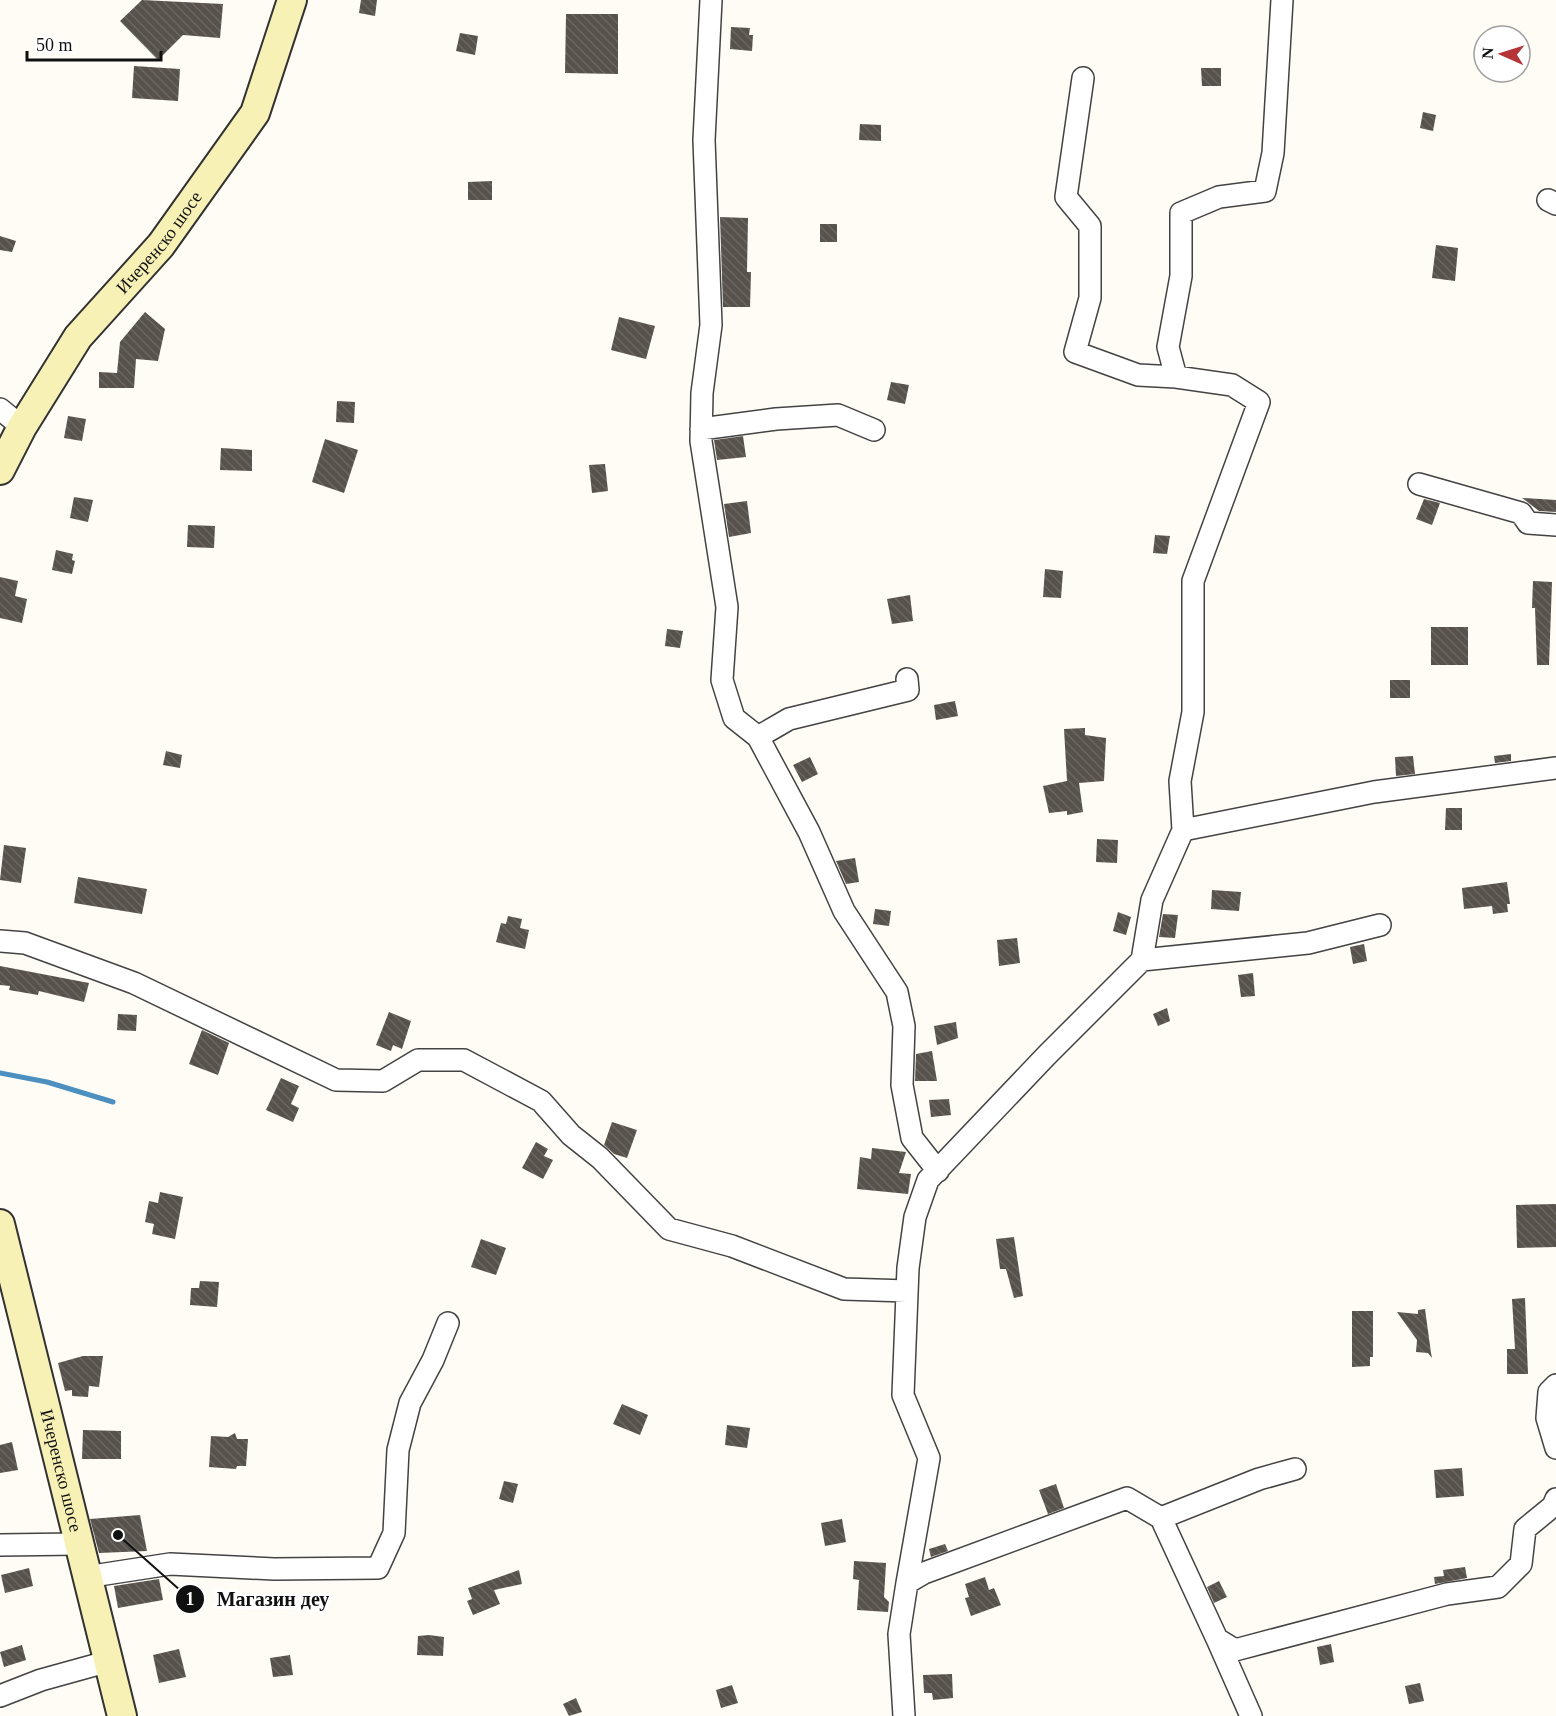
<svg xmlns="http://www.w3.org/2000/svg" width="1556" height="1716" viewBox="0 0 1556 1716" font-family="'Times New Roman',serif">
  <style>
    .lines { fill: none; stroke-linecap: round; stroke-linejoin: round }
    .stream { stroke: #4b90c1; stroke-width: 5 }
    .building { fill: url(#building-back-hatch) }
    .street-casing { stroke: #434343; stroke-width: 24 }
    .secondary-casing { stroke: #323232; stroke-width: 32 }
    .street { stroke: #fff; stroke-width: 21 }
    .secondary { stroke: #f7f1b6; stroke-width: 28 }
    .labels { text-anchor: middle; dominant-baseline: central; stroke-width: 6; stroke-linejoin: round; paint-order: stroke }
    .street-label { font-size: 18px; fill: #101010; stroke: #fff }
    .leader { fill: none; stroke: #101010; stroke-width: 2 }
    .callout-dot { fill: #101010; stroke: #fff; stroke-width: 2 }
    .mark-label { font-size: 18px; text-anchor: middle; font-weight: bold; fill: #fff }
    .callout-label { font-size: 20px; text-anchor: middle; font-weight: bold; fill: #101010; stroke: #fff; stroke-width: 6; stroke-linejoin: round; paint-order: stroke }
  </style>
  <defs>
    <pattern id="building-back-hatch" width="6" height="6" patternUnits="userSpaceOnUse" patternTransform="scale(1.5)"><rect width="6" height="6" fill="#58524d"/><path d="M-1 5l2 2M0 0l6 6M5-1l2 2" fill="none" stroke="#6b6662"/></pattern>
  </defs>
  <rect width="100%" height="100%" fill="#fefcf5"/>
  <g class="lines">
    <path class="stream" d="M0 1073 47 1082 113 1102"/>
  </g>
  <path class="building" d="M142 0 223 4 220 38 183 35 158 60 120 21Z
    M361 0H377L375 16 359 13Z
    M566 14H618V74L565 73Z
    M731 27 750 28 749 35H753L752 51 730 49Z
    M460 33 478 36 475 55 456 51Z
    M134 66 180 69 178 101 132 98Z
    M1201 68H1221V86H1202Z
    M1423 112 1436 115 1433 131 1420 128Z
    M860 124 881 125V141L859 140Z
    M492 181V200H468V182Z
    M720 217 748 218 747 272H751L750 307H723Z
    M820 224H837V242H820Z
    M0 236 16 241 12 252 0 250Z
    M1436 245 1458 248 1455 281 1432 278Z
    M145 312 165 329 158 361 136 359 134 388H99V372L117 373 120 342Z
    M619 317 655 326 646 359 611 350Z
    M891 382 909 385 905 404 887 400Z
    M337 401 355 402 354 423 336 422Z
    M68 416 86 419 82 441 64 438Z
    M743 436 746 457 717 460 714 440Z
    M325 439 358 450 344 493 312 482Z
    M221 448 252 450V471L220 470Z
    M605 464 608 491 592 493 589 465Z
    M74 497 93 500 88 522 70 518Z
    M1522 498 1556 500V512L1539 511Z
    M1424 499 1440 503 1432 525 1416 519Z
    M747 501 751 533 729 537 724 504Z
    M188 525 215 526 214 548 187 547Z
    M1155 535 1170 536 1167 554 1153 553Z
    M56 550 73 554 72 560 75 561 72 574 52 570Z
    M1045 569 1063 571 1061 598 1043 597Z
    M0 577 18 581 15 596 27 599 22 623 0 618Z
    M1533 581 1552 582 1549 665H1537L1535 608H1532Z
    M910 595 913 621 892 624 887 599Z
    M1431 627H1468V665H1431Z
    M667 629 683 631 680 648 665 646Z
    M1390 680H1410V698H1390Z
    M955 701 958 716 936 720 934 705Z
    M1085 728V735L1106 738 1104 781 1079 783 1083 812 1067 815V811L1049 813 1043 786 1067 781 1064 729Z
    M166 751 182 755 180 768 163 765Z
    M1511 754V761L1495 763 1494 756Z
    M1413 756 1415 774 1396 776 1395 757Z
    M810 757 818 774 802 782 793 765Z
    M1446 808H1462V830H1445Z
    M1097 839 1118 840 1117 863 1096 862Z
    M4 845 26 848 21 883 0 880Z
    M855 858 859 882 846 884 836 861Z
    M78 877 147 889 142 914 74 903Z
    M1507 882 1510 904H1507L1508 912 1493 914 1492 906 1464 909 1462 888Z
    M1212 890 1241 892 1239 911 1211 909Z
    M875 909 891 911 889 926 873 924Z
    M1118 912 1131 917 1126 935 1113 931Z
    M1163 914 1178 915 1175 938 1159 937Z
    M508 916 522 919 520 928 529 930 525 949 496 942 501 923 506 924Z
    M1017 938 1020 963 999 966 997 940Z
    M1364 944 1367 961 1353 964 1350 947Z
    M0 966 89 983 84 1002 39 991 38 995 9 990 10 986 0 985Z
    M1253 973 1255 996 1241 997 1238 975Z
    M1167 1008 1170 1021 1158 1026 1153 1014Z
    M389 1012 411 1021 402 1049 393 1045 391 1051 376 1045Z
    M118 1014 137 1015 136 1031 117 1030Z
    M956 1022 958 1038 937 1045 934 1026Z
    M202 1030 229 1043 218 1075 189 1064Z
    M932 1051 937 1081H915L916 1054Z
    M281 1078 299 1086 291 1104 299 1108 293 1122 266 1110Z
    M949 1099 951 1115 931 1117 929 1100Z
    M612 1122 637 1130 627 1158 614 1154 604 1145Z
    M536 1142 548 1149 544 1156 553 1160 543 1179 522 1168Z
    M872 1148 906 1152 899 1173 911 1174 908 1194 857 1189 860 1157 871 1159Z
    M160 1192 183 1197 175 1239 152 1234 154 1224 145 1222 149 1201 158 1203Z
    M1556 1204V1247L1517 1248 1516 1205Z
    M1014 1237 1023 1296 1014 1298 1006 1269H1000L996 1239Z
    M481 1239 506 1248 496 1275 471 1267Z
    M200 1281 219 1282 217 1307 190 1305 191 1288H199Z
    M1525 1298 1528 1374H1507V1349H1515L1512 1299Z
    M1425 1309 1431 1353 1432 1358 1428 1353 1416 1352 1417 1340 1397 1312 1418 1314V1310Z
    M1352 1311H1373V1357H1370V1366L1352 1367Z
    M83 1356H103L99 1387 89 1386 88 1397 72 1396V1390L65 1391 58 1363Z
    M622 1404 648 1415 640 1435 613 1424Z
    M727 1425 750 1428 747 1448 725 1445Z
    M83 1430 121 1431V1459H82Z
    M235 1433 237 1439H248L246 1466H237L236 1469 209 1467 211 1436 228 1437Z
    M12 1442 18 1470 0 1473V1445Z
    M1462 1468 1464 1496 1436 1498 1434 1470Z
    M504 1481 518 1484 513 1503 499 1499Z
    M1056 1484 1064 1508 1048 1514 1039 1490Z
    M140 1515 147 1551 99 1553 90 1519Z
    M842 1519 846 1542 825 1546 821 1523Z
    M945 1544 948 1551 931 1557 929 1549Z
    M854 1561 886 1563 884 1597 889 1602 888 1612 857 1610 859 1580 853 1579Z
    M1465 1567 1467 1578 1435 1584 1434 1577 1444 1576 1443 1570Z
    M29 1568 33 1586 5 1593 1 1575Z
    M519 1570 522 1584 494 1590 500 1604 473 1615 467 1601 472 1599 468 1588Z
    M985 1577 989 1590 994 1588 1001 1605 971 1616 965 1598 969 1597 965 1584Z
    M159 1579 163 1600 118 1608 114 1586Z
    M1219 1581 1227 1597 1214 1603 1207 1587Z
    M429 1635 444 1637 443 1656 417 1655 418 1636Z
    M1331 1644 1334 1662 1320 1665 1317 1647Z
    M22 1645 26 1660 4 1667 0 1652Z
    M179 1649 186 1677 159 1683 153 1655Z
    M290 1655 293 1675 273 1677 270 1658Z
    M952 1674 953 1698 933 1700 932 1693H924L923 1675Z
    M1420 1683 1424 1701 1409 1704 1405 1686Z
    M732 1685 738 1703 721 1708 716 1690Z
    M576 1698 582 1712 569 1716 563 1704Z"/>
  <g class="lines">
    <g class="street-casing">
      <path id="street" d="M711 0 704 140 711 325 702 393 701 441 727 607 722 680 734 718 758 737 809 832 844 911 897 992 904 1026 902 1085 912 1138 938 1171
        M1083 78 1066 197 1090 226V298L1075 352 1138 375 1176 377
        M1548 200 1556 204
        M0 409 22 427
        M701 429 776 419 838 415 874 430
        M1419 484 1521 513 1528 523 1556 525
        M758 737 789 719 908 690 907 679
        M1183 830 1180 781 1193 712V581L1259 402 1232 385 1176 377 1168 347 1181 276V213L1219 197 1265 191 1273 153 1282 0
        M0 941 25 943 134 983 336 1080 383 1081 418 1060H464L541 1101 571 1135 600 1158 669 1229 732 1246 844 1289 907 1291
        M1142 960 1308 943 1380 925
        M1556 1385 1549 1392 1547 1418 1556 1448
        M1161 1518 1259 1479 1295 1469
        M0 1545 78 1544
        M86 1577 170 1564 274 1569 378 1568 394 1533 398 1450 410 1403 433 1360 448 1323
        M907 1583 929 1458 903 1395 908 1268 915 1217 928 1180 1047 1055 1142 960 1152 900 1183 830 1374 792 1556 768
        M1217 1639 1251 1716
        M0 1696 41 1680 106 1662
        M904 1716 899 1634 907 1583 924 1573 1127 1498 1161 1518 1217 1639 1235 1650 1447 1594 1498 1587 1521 1564 1525 1529 1553 1506 1556 1499"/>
    </g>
    <g class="secondary-casing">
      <g id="secondary">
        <path id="s1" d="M0 470 22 427 78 337 161 245 255 113 292 0"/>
        <path id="s2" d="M0 1224 122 1716"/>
      </g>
    </g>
    <use href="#street" class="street"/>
    <use href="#secondary" class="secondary"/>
  </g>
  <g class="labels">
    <g class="street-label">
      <text stroke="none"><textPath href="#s1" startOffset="279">Ичеренско шосе</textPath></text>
      <text stroke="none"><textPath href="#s2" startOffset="254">Ичеренско шосе</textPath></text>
    </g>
  </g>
  <path class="leader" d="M118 1535L190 1599"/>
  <g class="callout-dot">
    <circle cx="118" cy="1535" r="6"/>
    <circle cx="190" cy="1599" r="15"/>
  </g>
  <g class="mark-label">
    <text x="190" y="1605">1</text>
  </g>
  <g class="callout-label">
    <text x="273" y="1606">Магазин деу</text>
  </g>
  <g transform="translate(1502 54) rotate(273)"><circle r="28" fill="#ffffff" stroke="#9f9f9f" stroke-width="1.5"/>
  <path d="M0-4.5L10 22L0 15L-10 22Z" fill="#b43438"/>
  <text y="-9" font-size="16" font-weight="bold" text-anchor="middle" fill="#101010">N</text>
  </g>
  <path d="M27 51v9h134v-9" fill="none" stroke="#101010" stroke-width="3"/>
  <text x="36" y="51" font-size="18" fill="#101010" stroke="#ffffff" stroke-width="4.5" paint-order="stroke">50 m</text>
</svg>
